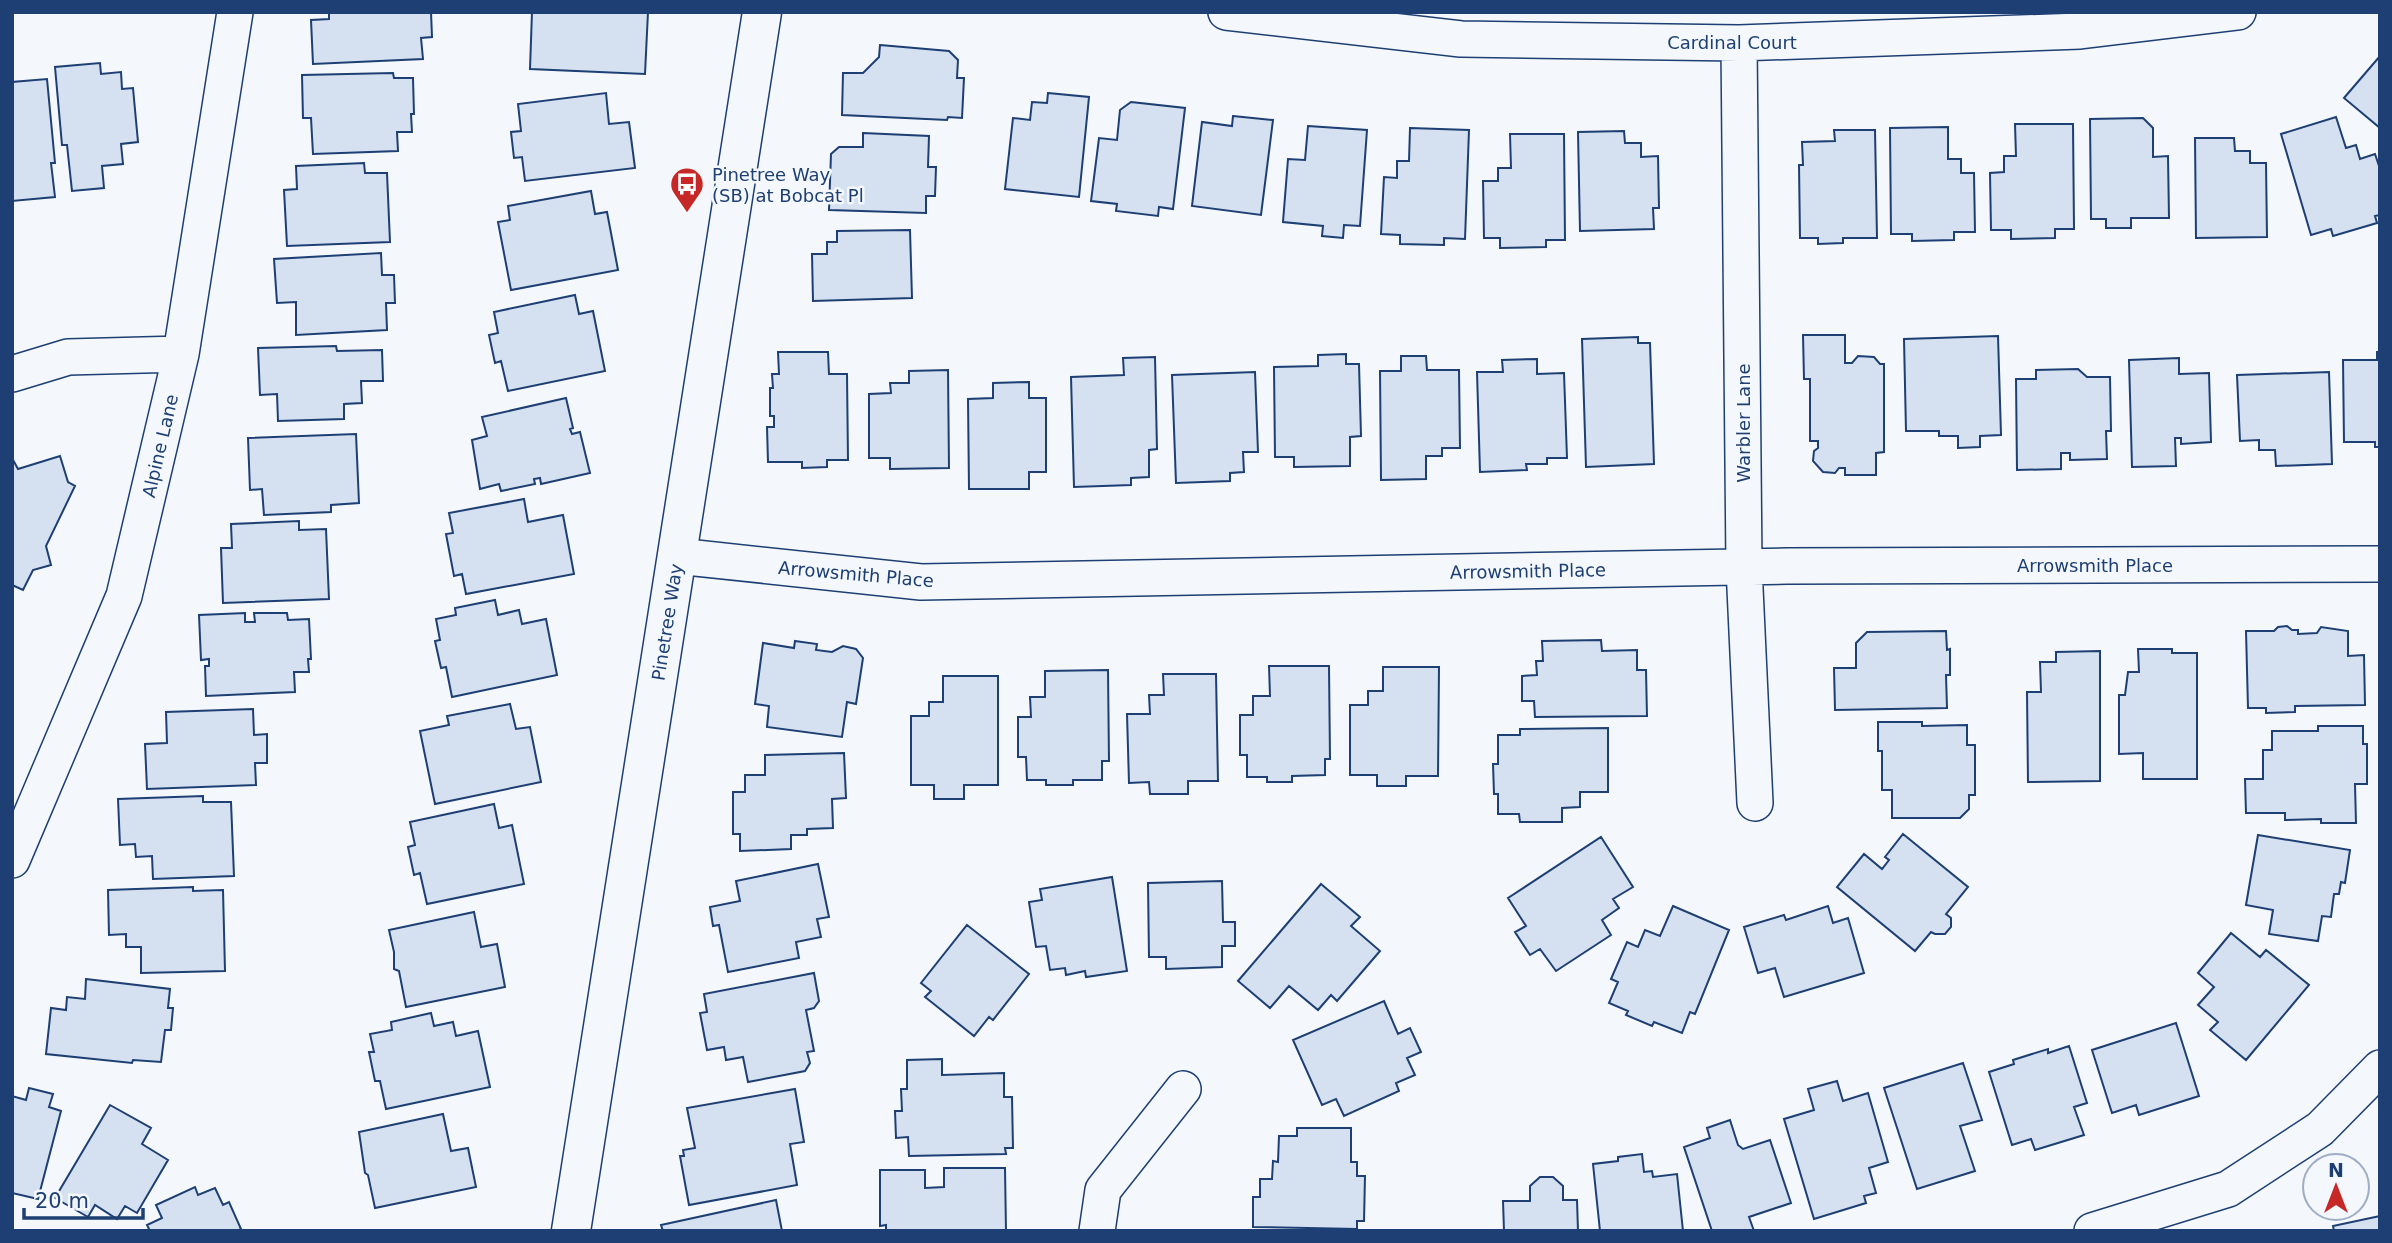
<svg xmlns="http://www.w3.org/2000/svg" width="2392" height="1243" viewBox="0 0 2392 1243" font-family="'DejaVu Sans',sans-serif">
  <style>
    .building { fill: #d5e0f0; stroke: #1d3f73; stroke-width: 2 }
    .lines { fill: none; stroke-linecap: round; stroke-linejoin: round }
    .minor-casing { stroke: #1d3f73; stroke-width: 38 }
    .tertiary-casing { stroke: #1d3f73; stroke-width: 41 }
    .minor { stroke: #f4f7fb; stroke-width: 35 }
    .tertiary { stroke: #f4f7fb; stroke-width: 38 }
    .labels { text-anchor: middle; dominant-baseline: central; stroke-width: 5; stroke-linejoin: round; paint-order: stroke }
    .street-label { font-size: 18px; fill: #1d3f73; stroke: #f4f7fb }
    .poi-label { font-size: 18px; fill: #1d3f73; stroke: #f4f7fb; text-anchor: start }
  </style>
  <rect width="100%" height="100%" fill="#f4f7fb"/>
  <path class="building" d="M329 12H431L432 37 421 38 423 59 313 64 311 20 329 19Z
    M532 12H648L645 74 530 69Z
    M880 45 949 51 958 60 957 78H964L962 118 948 117 947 120 842 115 843 73H863L879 57Z
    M2380 56V128L2344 98Z
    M100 63 101 74 121 72 122 89 133 88 138 142 121 144 123 164 102 166 104 188 72 191 67 145H62L55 67Z
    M393 73 394 78H413L414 114H411L412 132H397L398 151 313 154 311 118H303L302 75Z
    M47 79 55 163H51L55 197 12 201V82Z
    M606 93 609 124 629 122 635 168 525 181 522 157 514 158 511 132 521 131 518 104Z
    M1048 93 1089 97 1079 197 1005 189 1013 118 1030 120 1032 102 1047 103Z
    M1131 102 1185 108 1173 209 1159 207 1158 216 1116 211 1117 204 1091 201 1099 138 1117 140 1120 110Z
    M1233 116 1273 120 1261 215 1192 206 1202 122 1232 126Z
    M2336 117 2346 148 2356 145 2360 159 2375 154 2380 169V215L2375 216 2377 223 2333 236 2331 229 2311 235 2281 134Z
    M2143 118 2153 128V157L2168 156 2169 218H2131V228H2106V219H2091L2090 119Z
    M2015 124H2073L2074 229H2055V238L2011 239V230H1991L1990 173 2004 172V156H2016Z
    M1308 126 1367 130 1360 226 1344 225 1343 238 1322 236 1323 226 1283 222 1288 159 1305 160Z
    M1948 127V159H1961V173H1974L1975 232H1954V240L1912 241V234H1891L1890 128Z
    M1410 128 1469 130 1465 239 1444 238V245L1400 244V235L1381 234 1384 177 1397 178V161H1409Z
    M1834 130H1875L1877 238H1843V243L1818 244V238H1800L1799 165H1803L1802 142 1835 141Z
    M1624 131 1625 143H1641V157L1658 156 1659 208H1653L1654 229 1580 231 1578 132Z
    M863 133 929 136 928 167H936L935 196H926V213L829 210 831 154 839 147H863Z
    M1510 134H1564L1565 240H1546V247L1500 248V238H1484L1483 181H1498V168H1511Z
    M2195 138H2234L2235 151H2250V163H2266L2267 237 2196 238Z
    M364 163 365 173H387L390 242 287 246 284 190 297 189 296 166Z
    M591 191 595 214 607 212 618 270 511 290 498 222 510 220 508 206Z
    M910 230 912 298 813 301 812 254H827V242H837V231Z
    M381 253 382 275H394L395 303H386L387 330 296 335V302L277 303 274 259Z
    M575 295 579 314 593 311 605 371 508 391 501 361 495 363 489 335 498 333 494 312Z
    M1803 335H1845V363H1852L1858 356 1874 357 1880 364H1884V452L1876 453V475H1845V468H1839L1835 473 1823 472 1813 461 1814 451 1818 448V441H1810V379H1804Z
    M1998 336 2001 435 1980 436V447L1958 448V436H1939V431H1906L1904 339Z
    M1638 337V343H1650L1654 464 1586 467 1582 339Z
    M336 346 337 351 382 350 383 381H361L362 403 344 404V419L278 421 277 394 260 395 258 348Z
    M778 352H828L829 374H847L848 460H827V467L802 468V462H768L767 427H774V416H770V388H773L772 374H779Z
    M2377 352H2380V447H2375V442H2344L2343 360H2377Z
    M1346 354V364H1359L1361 436 1350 437V466L1294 467V457H1275L1274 367 1318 366V355Z
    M1401 356H1426L1427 370H1459L1460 448H1442V456H1426V479L1381 480 1380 371H1401Z
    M1155 357 1157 449 1149 450V477L1131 478V485L1074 487 1071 377 1124 375 1123 358Z
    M2179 358V374L2209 373 2211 442 2181 444V438H2175L2176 466 2132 467 2129 360Z
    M1537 359V374L1564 373 1567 458H1547V464H1526L1527 470 1480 472 1477 372H1503L1502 360Z
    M2078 369 2087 377H2110L2111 431H2106L2107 459 2070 460V453H2061V469L2017 470 2016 379H2036V370Z
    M948 370 949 468 890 469V458H869V394L891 393 890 383H909V371Z
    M1255 372 1258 452H1243L1244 472 1230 473V481L1176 483 1172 375Z
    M2329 372 2332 464 2276 466 2275 450H2259V440L2240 441 2237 375Z
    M1029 382V398H1046V472H1029V489H969L968 399 993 398V383Z
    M566 398 573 428 570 429 572 434 580 432 590 473 541 484 540 478 534 479 535 484 501 491 499 484 480 489 472 440 487 436 482 417Z
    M356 434 359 503 331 505V512L264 515 262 489 250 490 248 438Z
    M60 456 68 482 75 486 46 546 51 565 33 570 23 590 12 585V458L18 469Z
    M524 499 528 522 563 515 574 574 466 594 462 574 454 576 446 534 453 533 449 513Z
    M299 521V530L326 529 329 599 223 603 221 548H232L231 524Z
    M495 600 498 615 519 610 522 624 546 619 557 675 452 697 446 667 441 668 435 641 440 640 436 619 456 615 455 608Z
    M245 613V622H255L254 613H287L288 620 309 619 311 659H308L309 672H294L295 692 206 696 205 666H209V659L201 660 199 615Z
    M2287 626 2292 630H2298V634L2317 633 2321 627 2348 631V656L2364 655 2365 705 2295 706V712L2266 713V708H2248L2246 631H2274L2278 627Z
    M1946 631 1947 650 1950 649V675H1946L1947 708 1835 710 1834 668H1856V643L1867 632Z
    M1601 640 1602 651 1637 650V670H1646L1647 716 1535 717 1534 701H1522V676L1537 675 1536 661H1543L1542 641Z
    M795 641 817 644 816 650 832 652 843 646 856 649 863 658 856 704 847 702 842 737 767 727 769 706 755 704 763 643 794 648Z
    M2138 649H2172V653H2197V779H2143V753L2119 754V695H2125L2128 672H2139Z
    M2100 651V781L2028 782 2027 692H2041L2040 662H2056V652Z
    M1269 666H1329L1330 759H1325V775L1292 776V782H1267V777H1247V755H1240V715H1253V696H1270Z
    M1383 667H1439L1438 776H1406V786H1377V775H1350V705H1368V691H1383Z
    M1108 670 1109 761H1102V780H1073V785H1046V780H1027L1026 757H1018V717H1031L1030 697H1045V671Z
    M1163 674H1216L1218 781H1188V794H1150L1149 782 1129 783 1127 714H1150L1149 695H1164Z
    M943 676H998V785H964V799H934V785H911V716H929V702H943Z
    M510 704 516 729 530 727 541 782 435 804 420 731 449 725 447 716Z
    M253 709 254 735 267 734V763H255L256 785 147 789 145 744 167 743 166 712Z
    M1878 722H1922V726L1967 725V745H1975V795H1969V809L1960 818H1892V790H1882V751H1878Z
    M2318 726H2363V744H2367V784H2355L2356 823H2321V819L2285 820V813H2246L2245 779H2263V750H2272V731H2318Z
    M1608 728V792H1580V807L1562 808V822H1520L1519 814H1498V794H1494L1493 764H1498V735H1520V729Z
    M844 753 846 798 832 799 833 828 807 829V835H791V849L740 851V834H733V792H745V775H765V755Z
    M203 796V802H231L234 876 153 879 152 856 136 857 135 844 120 845 118 799Z
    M494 804 499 828 512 825 524 884 427 904 420 873 414 875 408 847 415 845 410 822Z
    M1903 834 1968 887 1946 914 1951 918V927L1945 934H1935L1931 932 1915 951 1837 887 1864 854 1882 869 1889 860 1885 857Z
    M2258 835 2350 850 2345 883 2341 882 2339 894H2334L2331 917 2322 916 2318 941 2269 934 2273 910 2246 905Z
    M1601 837 1633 887 1613 899 1619 908 1602 920 1611 935 1556 971 1540 949 1530 955 1515 932 1526 926 1508 898Z
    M818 864 829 917 817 919 821 937 796 942 799 958 728 972 719 925 713 926 710 907 740 901 736 881Z
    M1112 877 1127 971 1086 977 1085 971 1066 975 1065 968 1050 970 1046 946 1036 947 1029 902 1042 900 1040 889Z
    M1222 881 1223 922H1235V946H1222V967L1166 969V957H1149L1148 883Z
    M1321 884 1360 917 1351 926 1380 951 1337 1001 1331 995 1318 1010 1289 986 1270 1008 1238 981Z
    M193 887V891L223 890 225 971 141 973V947H126V934L109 935 108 890Z
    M1673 906 1729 930 1695 1014 1690 1012 1682 1033 1654 1022 1652 1026 1626 1015 1628 1011 1609 1003 1618 982 1611 979 1627 942 1638 947 1645 930 1660 936Z
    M1828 906 1833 923 1848 918 1864 973 1784 997 1775 968 1758 973 1744 927 1784 915 1786 920Z
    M474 912 481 947 497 944 505 987 406 1007 399 971 394 969V952L389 930Z
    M967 925 1029 974 993 1020 989 1017 974 1036 925 997 931 991 921 983Z
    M2231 933 2260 957 2266 950 2309 985 2246 1060 2210 1030 2218 1022 2198 1005 2214 987 2198 973Z
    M814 973 819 1001 814 1008 806 1010 814 1051 807 1052 810 1063 805 1071 748 1082 743 1057 726 1060 724 1047 707 1050 700 1013 707 1012 704 994Z
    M86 979 170 989 168 1008H173L171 1030H165L161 1062 133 1060 132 1063 46 1054 51 1008 66 1010 67 997 85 999Z
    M1384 1001 1398 1034 1410 1028 1421 1052 1407 1058 1415 1075 1396 1083 1399 1091 1344 1116 1336 1099 1322 1105 1293 1040Z
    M431 1013 434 1026 453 1022 456 1036 478 1031 490 1087 386 1109 380 1081H375L369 1052H374L370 1034 392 1030 391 1022Z
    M2176 1023 2199 1096 2139 1115 2136 1105 2112 1113 2092 1050Z
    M2069 1046 2087 1103 2074 1107 2084 1135 2035 1150 2031 1139 2012 1145 1989 1072 2014 1064 2013 1060 2048 1049V1053Z
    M942 1059V1075L1004 1073V1097H1012L1013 1148H1005L1006 1154 909 1156 908 1137 896 1138 895 1111H902L901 1089H907V1060Z
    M1963 1063 1982 1120 1960 1126 1975 1171 1917 1189 1884 1088Z
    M1837 1081 1843 1101 1868 1093 1888 1162 1869 1168 1876 1193 1864 1196 1866 1203 1814 1219 1784 1119 1814 1110 1808 1089Z
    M29 1088 53 1094 49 1107 61 1111 38 1199 12 1193V1096L26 1100Z
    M795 1089 804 1142 790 1144 797 1185 689 1205 680 1156H684L683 1150 695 1148 687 1108Z
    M110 1105 151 1128 142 1144 168 1160 137 1213 125 1206 117 1219 95 1205 88 1217 55 1198Z
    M443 1114 451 1151 468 1148 476 1187 375 1208 368 1175 365 1173 359 1132Z
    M1730 1120 1738 1145 1743 1149 1770 1140 1791 1203 1749 1217 1754 1231H1712L1684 1147 1710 1138 1707 1128Z
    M1297 1128H1351V1162H1357V1176H1365L1364 1221H1357V1229L1253 1227V1197H1260V1179H1272L1273 1161 1278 1162 1279 1136H1297Z
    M1642 1154 1644 1172 1652 1171 1653 1177 1677 1174 1683 1231H1600L1593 1164 1618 1161V1157Z
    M944 1168H1005L1006 1231H886V1225L880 1226V1170H925V1188L944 1187Z
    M1540 1177H1553L1563 1186V1200H1577L1578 1231H1504L1503 1201H1530V1186Z
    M195 1187 198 1195 215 1188 223 1205 229 1202 241 1229 237 1231H150L147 1225 162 1218 156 1205Z
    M776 1200 782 1231H663L661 1225Z
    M2380 1216V1231H2334L2333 1226Z"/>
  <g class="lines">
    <g class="minor-casing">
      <path id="minor" d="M1226 12 1461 39 1739 43 2080 31 2238 12
        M1739 43 1744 567 1755 803
        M12 374 68 357 181 354
        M677 556 921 582 1787 566 2380 564
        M12 860 124 596 181 354 235 12
        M1097 1231 1103 1190 1183 1089
        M2092 1231 2228 1189 2320 1129 2380 1068"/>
    </g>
    <g class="tertiary-casing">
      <path id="tertiary" d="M571 1231 762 12"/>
    </g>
    <use href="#minor" class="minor"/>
    <use href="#tertiary" class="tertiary"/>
  </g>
  <defs>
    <g id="bus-pin" transform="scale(1.75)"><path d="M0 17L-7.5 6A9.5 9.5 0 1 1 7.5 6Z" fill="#c62828" stroke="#f4f7fb"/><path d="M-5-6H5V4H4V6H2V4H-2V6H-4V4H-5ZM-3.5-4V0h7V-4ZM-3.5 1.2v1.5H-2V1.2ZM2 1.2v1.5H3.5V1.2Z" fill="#fff"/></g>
  </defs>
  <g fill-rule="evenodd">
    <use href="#bus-pin" x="687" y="184"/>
  </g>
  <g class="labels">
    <g class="street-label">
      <text x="1732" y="42">Cardinal Court</text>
      <text transform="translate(1743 423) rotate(-90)">Warbler Lane</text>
      <text transform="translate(160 446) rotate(-77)">Alpine Lane</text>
      <text x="2095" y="565">Arrowsmith Place</text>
      <text transform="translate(1528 571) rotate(-1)">Arrowsmith Place</text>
      <text transform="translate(856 574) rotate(5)">Arrowsmith Place</text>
      <text transform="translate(667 622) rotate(-81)">Pinetree Way</text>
    </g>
    <g class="poi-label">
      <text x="712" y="174">Pinetree Way<tspan x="712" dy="21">(SB) at Bobcat Pl</tspan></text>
    </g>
  </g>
  <rect width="2392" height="1243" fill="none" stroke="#1d3f73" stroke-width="28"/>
  <g transform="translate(2336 1187)"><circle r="33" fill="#f4f7fb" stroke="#9eadc5" stroke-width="2"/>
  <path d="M0-5L12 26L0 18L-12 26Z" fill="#c62828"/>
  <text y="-10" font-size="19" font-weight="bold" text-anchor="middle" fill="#1d3f73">N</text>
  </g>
  <path d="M24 1208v10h119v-10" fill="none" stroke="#1d3f73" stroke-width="3.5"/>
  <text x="35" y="1208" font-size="21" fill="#1d3f73" stroke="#f4f7fb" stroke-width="5" paint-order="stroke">20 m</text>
</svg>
